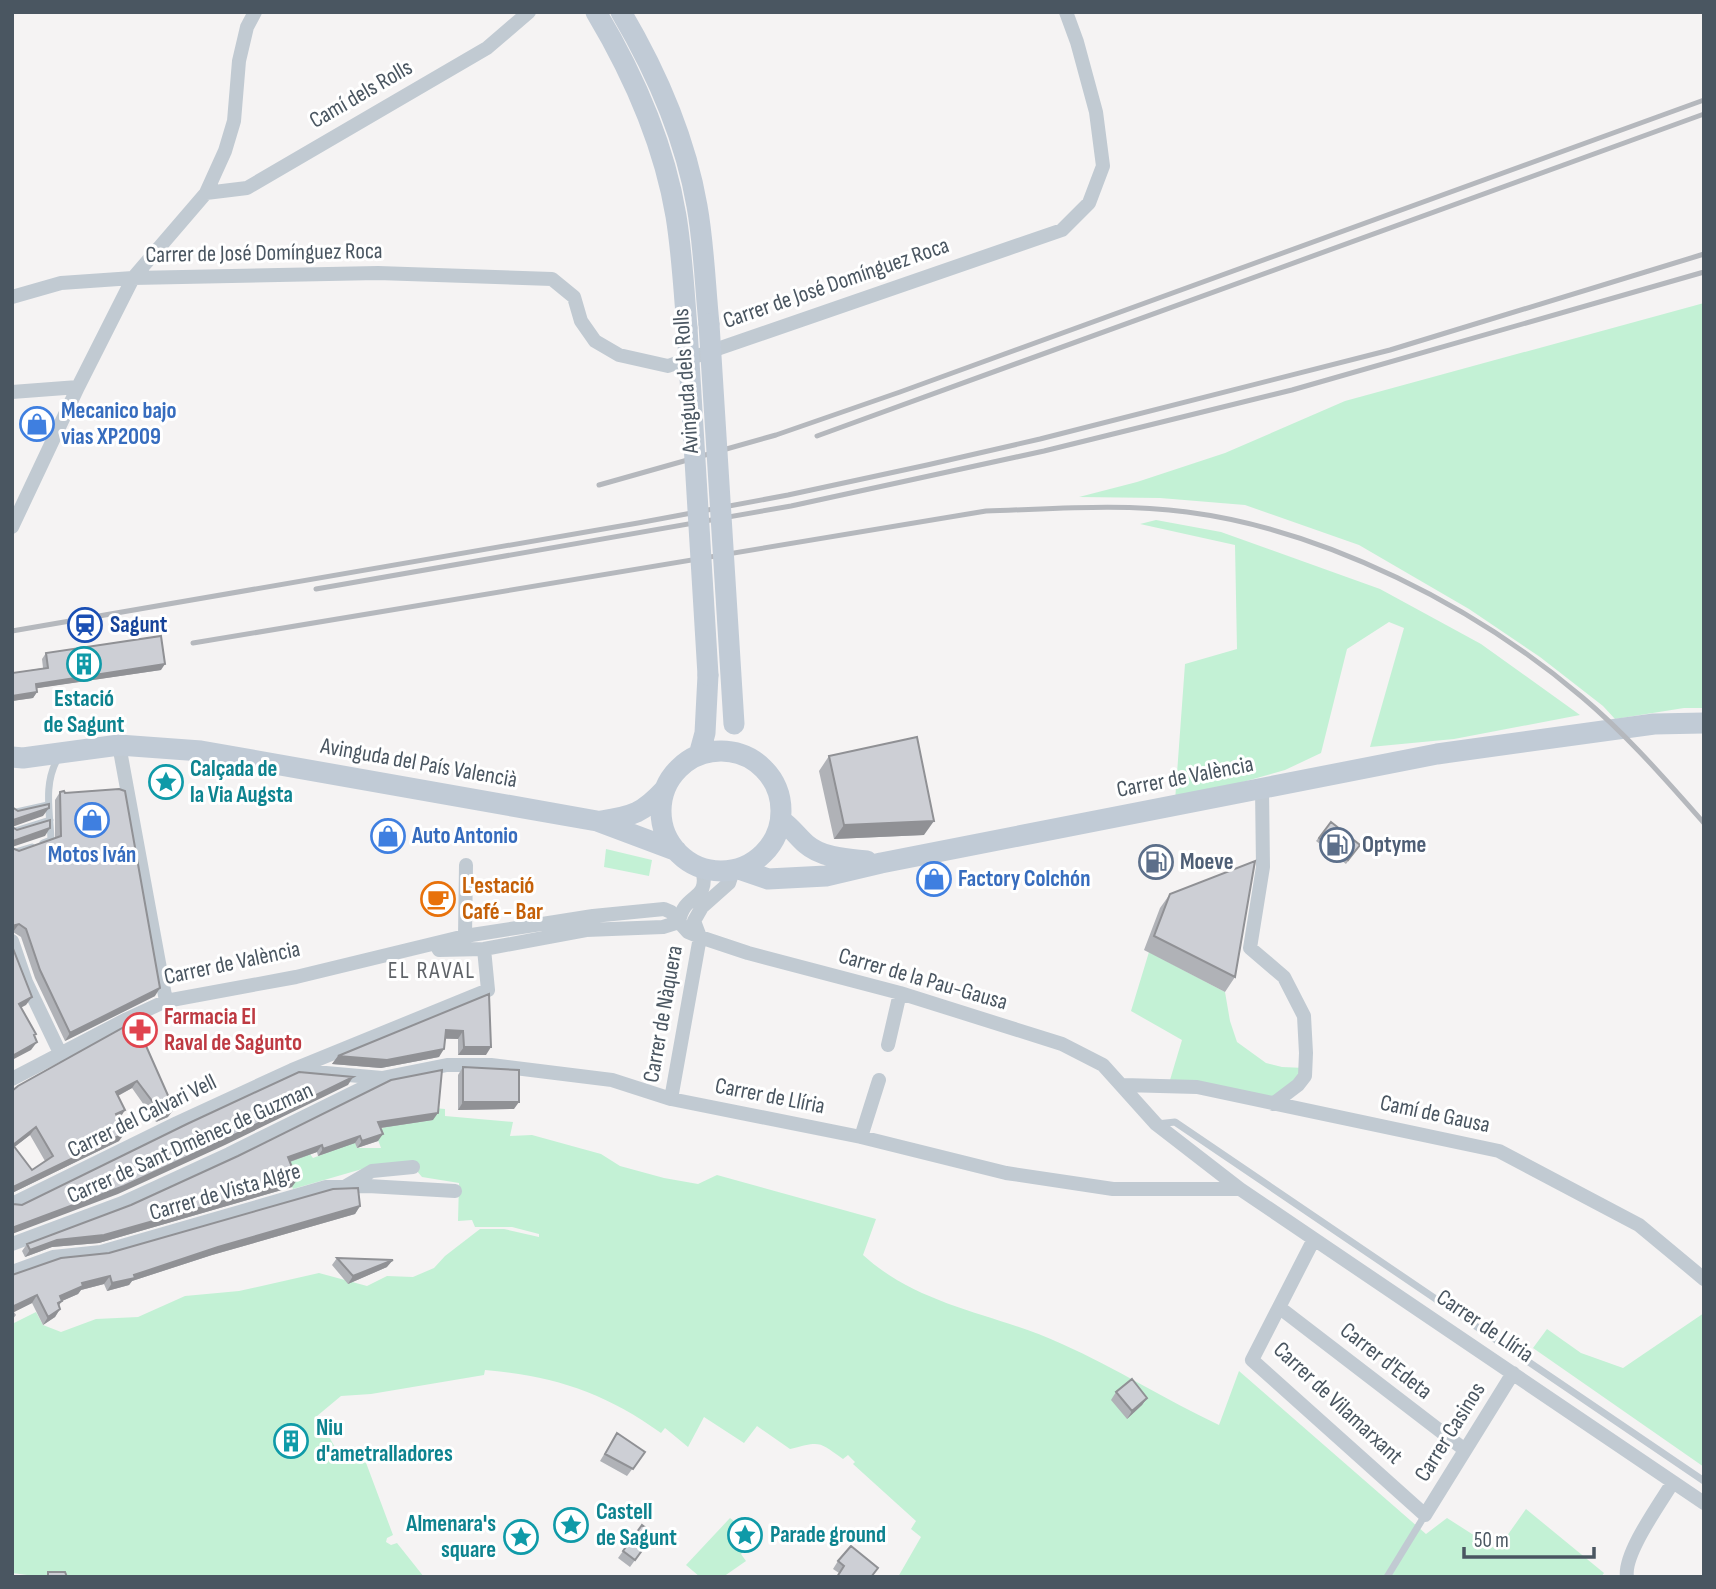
<svg xmlns="http://www.w3.org/2000/svg" width="1716" height="1589" viewBox="0 0 1716 1589" font-family="'Sofia Sans Condensed',sans-serif">
  <style>
    .green { fill: #c3f1d5 }
    .lines { fill: none; stroke-linecap: round; stroke-linejoin: round }
    .lane { stroke: #c1cad2; stroke-width: 7 }
    .street { stroke: #c1cad2; stroke-width: 14 }
    .secondary { stroke: #c1cbd6; stroke-width: 21 }
    .rail { stroke: #b5b8bd; stroke-width: 5 }
    .secondary-bridge { stroke: #c1cbd6; stroke-width: 21 }
    .wall { fill: #b0b2b7; fill-rule: evenodd }
    .shaded-wall { fill: #909195 }
    .building { fill: #cdcfd5; stroke: #909195; stroke-width: 2; fill-rule: evenodd }
    .labels { text-anchor: middle; dominant-baseline: central; stroke-width: 6; stroke-linejoin: round; paint-order: stroke }
    .street-label { font-size: 23px; fill: #4a5661; stroke: #fff }
    .shop-label { font-size: 23px; font-weight: bold; fill: #366cbe; stroke: #fff; text-anchor: start }
    .transit-label { font-size: 23px; font-weight: bold; fill: #164399; stroke: #fff; text-anchor: start }
    .culture-label { font-size: 23px; font-weight: bold; fill: #0d838f; stroke: #fff; text-anchor: start }
    .service-label { font-size: 23px; font-weight: bold; fill: #4e5e75; stroke: #fff; text-anchor: start }
    .food-label { font-size: 23px; font-weight: bold; fill: #c56008; stroke: #fff; text-anchor: start }
    .health-label { font-size: 23px; font-weight: bold; fill: #be3a42; stroke: #fff; text-anchor: start }
    .neighbourhood-label { font-size: 24px; letter-spacing: 2px; fill: #5f6368; stroke: #fff }
  </style>
  <rect width="100%" height="100%" fill="#f5f3f3"/>
  <path class="green" d="M1704 303V708H1684L1615 719 1603 706 1540 657 1469 609 1359 545 1245 505 1160 498 1079 497 1137 482 1225 453 1345 401Z
    M1156 520 1221 532 1380 589 1481 644 1580 715 1454 739 1370 747 1404 628 1389 622 1347 649 1321 753 1285 770 1175 801 1185 664 1237 649 1235 545 1140 524Z
    M606 849 652 860 649 876 604 867Z
    M1149 952 1225 992 1230 1021 1237 1042 1266 1063 1282 1067 1305 1068 1273 1104 1170 1080 1182 1040 1131 1011Z
    M434 1108 445 1109V1116L513 1122 510 1136 532 1135 601 1154 620 1166 664 1178 698 1184 717 1175 876 1219 863 1255C920 1307 995 1313 1062 1344 1116 1368 1166 1400 1219 1425L1239 1371 1426 1534 1447 1518 1497 1550 1526 1509 1604 1573 1601 1577H898L921 1537 911 1529 916 1521 853 1464 855 1462 848 1455 843 1459C818 1441 821 1441 790 1449L757 1426 744 1443 704 1417 688 1447 665 1428 661 1433C604 1392 554 1376 485 1370L484 1375 371 1394 341 1396 317 1416 343 1461 365 1460 393 1535 387 1538 386 1542 391 1545 397 1543 424 1577H42L12 1573V1324L36 1312 43 1325 61 1332 96 1319 138 1317 185 1296 239 1291 319 1273 367 1286 387 1276 413 1277 434 1268 445 1256 480 1229H504L539 1237V1234L512 1227H475L472 1220 458 1221 459 1183 422 1177 411 1164 376 1165 293 1189 283 1164 310 1154 313 1158 355 1142 357 1148H381L375 1132 387 1126 433 1120Z
    M1704 1313V1467L1533 1348 1547 1329 1581 1353 1623 1368Z
    M730 1518 756 1539 751 1552 746 1548 741 1554 746 1561 723 1577H700L686 1565Z"/>
  <g class="lines">
    <path class="lane" d="M12 813 48 805
      M12 832 50 820
      M43 843 51 840C50 812 43 784 58 758
      M12 853 32 847
      M1157 1124 1175 1122 1704 1481
      M1387 1577 1425 1515"/>
    <path class="street" d="M206 193 247 188 487 48 529 12
      M12 297 61 283 133 278 378 273 552 279 574 297 581 321 595 341 619 355 668 366 1062 230 1089 203 1103 166 1096 112 1077 42 1066 12
      M12 392 78 387
      M12 527 78 387 133 278 206 193 225 151 234 121 239 61 247 27 255 12
      M119 745 166 1001
      M1262 789 1263 867 1250 948 1284 977 1304 1016 1306 1053 1305 1076 1298 1085 1273 1104
      M702 868C711 903 684 891 679 922L688 932 700 937 748 953 900 993 1062 1044 1103 1065 1156 1124 1240 1189 1704 1503
      M465 936 466 865
      M12 941 26 982 61 1055
      M888 1045 900 993
      M292 1070 382 1078 447 1065H491L612 1080 671 1099 861 1137 1006 1173 1113 1189H1240
      M12 1079 127 1019 166 1001 296 977 465 936 593 916 664 909 671 912 679 922 663 927 586 930 484 949 439 950 436 945
      M1123 1085 1197 1087 1499 1151 1639 1225 1704 1279
      M671 1099 700 937 694 921 702 907 729 883 733 871
      M861 1137 879 1080
      M346 1186 372 1171 413 1167
      M12 1204 177 1123 292 1070 488 990 484 949
      M1314 1239 1252 1360 1425 1515 1513 1373
      M12 1244 122 1203 229 1154 381 1079
      M12 1272 53 1257 101 1252 326 1187 368 1186 455 1191
      M1280 1308 1465 1450
      M1627 1577C1623 1554 1661 1502 1673 1482"/>
    <path class="secondary" d="M596 12C633 74 664 144 676 216 682 253 684 291 687 328
      M621 12C657 73 685 137 697 206 704 245 705 285 709 324
      M661 811a60 60 0 1 1 120 0a60 60 0 1 1-120 0Z
      M699 755 705 733 708 675
      M12 757 23 758 119 745 201 751 597 821 677 851
      M781 820C791 827 797 836 806 844 822 858 847 859 867 861
      M601 821C633 816 643 813 665 789
      M739 869 768 879 826 876 881 863 1437 754 1654 724 1704 723"/>
    <path class="rail" d="M817 436 1704 114
      M599 485 776 435 900 392 1704 100
      M316 589 791 506 1044 451 1292 390 1704 272
      M12 631 638 523 788 495 927 465 1040 439 1390 350 1704 254
      M193 643 986 511C1053 509 1121 503 1187 512 1326 530 1476 607 1582 697 1627 735 1665 779 1704 823"/>
    <path class="secondary-bridge" d="M709 324 734 724
      M687 328 708 675"/>
  </g>
  <path class="wall" d="M46 653 161 670 37 688V692L33 698 12 701V673L43 668 42 659Z
    M829 756 924 835 834 839 819 771Z
    M60 792 155 996 65 1041 35 978 21 937 13 932 19 851 55 838V800Z
    M1331 822 1360 845 1346 864 1316 841Z
    M1170 894 1235 977 1225 992 1144 950 1160 908Z
    M489 994 486 1055H458V1039H445L439 1057 381 1068 332 1064 338 1056Z
    M135 1021 168 1117 156 1122 132 1088 118 1096 125 1110 118 1119 119 1141 12 1193V1091ZM30 1135 45 1161 32 1170 14 1147Z
    M463 1067 514 1109 458 1110V1075Z
    M391 1080 433 1120 381 1128 378 1141 357 1148 355 1143 318 1156 317 1152 290 1162 292 1187 99 1243 52 1247 25 1257 22 1251 27 1244 131 1205 238 1156Z
    M360 1206 355 1214 212 1255 132 1281 129 1285 107 1291 104 1284 81 1290 78 1294 62 1301 59 1305 60 1309 55 1317 43 1325 32 1303 14 1312 16 1315 12 1320V1275L109 1253Z
    M337 1258 387 1267 348 1284 332 1265Z
    M1116 1392 1147 1398 1142 1405 1127 1419 1111 1400Z
    M617 1433 645 1452 627 1476 600 1461Z
    M642 1525 654 1534 630 1567 618 1558Z
    M838 1561 872 1577H836L839 1573 833 1569Z"/>
  <path class="shaded-wall" d="M165 664 161 670 32 689 36 684Z
    M37 692 33 698 12 701V696Z
    M49 808 43 816 12 827V821Z
    M934 821 924 835 834 839 844 825Z
    M50 828 45 836 12 847 13 841Z
    M19 924 13 932H12V926Z
    M160 988 155 996 65 1041 70 1033Z
    M32 997 26 1005 13 1012 19 1004Z
    M446 1030 463 1031 458 1039 440 1038Z
    M37 1042 31 1050 12 1060V1056Z
    M464 1047H491L486 1055H458Z
    M444 1049 439 1057 381 1068 332 1064 338 1056Z
    M353 1077 348 1085 225 1145 118 1194 12 1234V1229L14 1227Z
    M137 1081 132 1088 110 1100 116 1092Z
    M463 1102H519L514 1109 458 1110Z
    M174 1109 168 1117 156 1122 162 1114Z
    M125 1110 120 1118 110 1122 116 1114Z
    M438 1113 433 1120 373 1129 378 1122Z
    M36 1127 30 1135 12 1149 13 1145Z
    M125 1133 119 1141 12 1193 13 1187Z
    M383 1134 378 1141 357 1148 362 1141Z
    M360 1136 355 1143 318 1156 323 1149Z
    M322 1145 317 1152 283 1164 288 1157Z
    M297 1180 292 1187 99 1243 52 1247 25 1257 30 1250 57 1240Z
    M360 1206 355 1214 212 1255 132 1281 129 1285 107 1291 112 1283 134 1275 218 1247Z
    M393 1260 387 1267 348 1284 353 1276Z
    M110 1276 104 1284 81 1290 78 1294 62 1301 56 1309 60 1296 82 1283Z
    M37 1295 32 1303 12 1313V1307Z
    M60 1309 55 1317 43 1325 48 1317Z
    M1147 1398 1142 1405 1127 1419 1132 1411Z"/>
  <path class="building" d="M161 636 165 664 36 684 37 692 12 696V673L48 668 46 653Z
    M917 737 934 821 844 825 829 756Z
    M119 789 125 791 160 988 70 1033 40 970 26 929 19 924 12 926V848L19 851 61 836 60 792 64 791 65 793Z
    M49 804V808L13 820 12 824V807L18 811Z
    M50 820V828L13 841 12 847V827L17 830Z
    M1331 822 1360 845 1348 860 1319 838Z
    M1255 861 1235 977 1154 936 1170 894Z
    M12 946 32 997 19 1004 36 1034 34 1035 37 1042 12 1056Z
    M489 994 491 1047H464L463 1031 446 1030 444 1049 387 1060 338 1056Z
    M135 1021 174 1109 162 1114 137 1081 116 1092 125 1110 116 1114 125 1133 13 1187 12 1189V1091L18 1086ZM36 1127 53 1156 32 1170 13 1145Z
    M463 1067 519 1070V1102H463Z
    M442 1070 438 1113 378 1122 383 1134 362 1141 360 1136 323 1149 322 1145 288 1157 297 1180 104 1235 57 1240 30 1250 27 1244 131 1205 238 1156 391 1080Z
    M299 1072 353 1077 230 1137 124 1186 14 1227 12 1229V1203L13 1204 22 1205 187 1124Z
    M358 1188 360 1206 218 1247 134 1275 135 1278 112 1283 110 1276 82 1283 83 1286 60 1296 62 1301 58 1303 60 1309 48 1317 37 1295 12 1307V1275L61 1258 109 1253 333 1189Z
    M337 1258 393 1260 353 1276Z
    M1132 1379 1147 1398 1132 1411 1116 1392Z
    M617 1433 645 1452 633 1469 605 1454Z
    M642 1525 654 1534 635 1560 623 1551Z
    M851 1546 878 1568 871 1577H837L844 1566 838 1561Z
    M48 1572H65L67 1577H48Z"/>
  <defs>
    <g id="shop-ring" transform="scale(1.75)"><circle r="9.5" fill="#fff" stroke="#3f7fe0" stroke-width="1.5"/><path d="M-5-2.5h2.3a2.7 3.5 0 0 1 5.4 0H5L5.5 6h-11ZM-1.5-2.5h3a1.5 2.3 0 0 0-3 0Z" fill="#3f7fe0"/></g>
    <g id="station-ring" transform="scale(1.75)"><circle r="9.5" fill="#fff" stroke="#1a4fb4" stroke-width="1.5"/><path d="M-3-6H3Q5-6 5-4V2Q5 4 3 4L4.5 6H3L1.5 4h-3L-3 6H-4.5L-3 4Q-5 4-5 2V-4Q-5-6-3-6ZM-3.5-4v3h7v-3ZM-3.5 1v1.5H-2V1ZM2 1v1.5H3.5V1Z" fill="#1a4fb4"/></g>
    <g id="building-ring" transform="scale(1.75)"><circle r="9.5" fill="#fff" stroke="#0f9aa8" stroke-width="1.5"/><path d="M-4-6H4V6H1V3H-1V6H-4ZM-2.5-4.3h1.7v1.8h-1.7ZM.8-4.3h1.7v1.8H.8ZM-2.5-1h1.7V.8h-1.7ZM.8-1h1.7V.8H.8Z" fill="#0f9aa8"/></g>
    <g id="sight-ring" transform="scale(1.75)"><circle r="9.5" fill="#fff" stroke="#0f9aa8" stroke-width="1.5"/><path d="M0-6L1.8-2.2L6-1.7L2.9 1.2L3.7 5.4L0 3.3L-3.7 5.4L-2.9 1.2L-6-1.7L-1.8-2.2Z" fill="#0f9aa8"/></g>
    <g id="fuel-ring" transform="scale(1.75)"><circle r="9.5" fill="#fff" stroke="#5c6f8a" stroke-width="1.5"/><path d="M-5.5-6h7V0h2V4h1.3V-2.5L3-4.5l.8-.8L6-3V5H2.5V1h-1V6h-7ZM-4.2-4.7v3.2H.2V-4.7Z" fill="#5c6f8a"/></g>
    <g id="cafe-ring" transform="scale(1.75)"><circle r="9.5" fill="#fff" stroke="#e8710a" stroke-width="1.5"/><path d="M-5.5-4.5H6V0H3Q3 3.5 0 3.5H-2.5Q-5.5 3.5-5.5 0ZM3-3.2v2h1.7v-2ZM-6 4.5H4V6H-6Z" fill="#e8710a"/></g>
    <g id="pharmacy-ring" transform="scale(1.75)"><circle r="9.5" fill="#fff" stroke="#e0444e" stroke-width="1.5"/><path d="M-2-6h4v4h4v4h-4v4h-4v-4h-4v-4h4Z" fill="#e0444e"/></g>
  </defs>
  <g fill-rule="evenodd">
    <use href="#shop-ring" x="37" y="424"/>
    <use href="#station-ring" x="85" y="625"/>
    <use href="#building-ring" x="84" y="664"/>
    <use href="#sight-ring" x="166" y="782"/>
    <use href="#shop-ring" x="92" y="820"/>
    <use href="#shop-ring" x="388" y="836"/>
    <use href="#fuel-ring" x="1337" y="845"/>
    <use href="#fuel-ring" x="1156" y="862"/>
    <use href="#shop-ring" x="934" y="879"/>
    <use href="#cafe-ring" x="438" y="899"/>
    <use href="#pharmacy-ring" x="140" y="1030"/>
    <use href="#building-ring" x="291" y="1441"/>
    <use href="#sight-ring" x="571" y="1525"/>
    <use href="#sight-ring" x="745" y="1535"/>
    <use href="#sight-ring" x="521" y="1537"/>
  </g>
  <g class="labels">
    <g class="street-label">
      <text transform="translate(361 94) rotate(-30)">Camí dels Rolls</text>
      <text transform="translate(264 253) rotate(-1)">Carrer de José Domínguez Roca</text>
      <text transform="translate(836 283) rotate(-19)">Carrer de José Domínguez Roca</text>
      <text transform="translate(686 381) rotate(-94)">Avinguda dels Rolls</text>
      <text transform="translate(419 763) rotate(10)">Avinguda del País Valencià</text>
      <text transform="translate(1185 777) rotate(-11)">Carrer de València</text>
      <text transform="translate(232 963) rotate(-12)">Carrer de València</text>
      <text transform="translate(923 979) rotate(16)">Carrer de la Pau-Gausa</text>
      <text transform="translate(663 1014) rotate(-80)">Carrer de Nàquera</text>
      <text transform="translate(770 1096) rotate(11)">Carrer de Llíria</text>
      <text transform="translate(1435 1114) rotate(12)">Camí de Gausa</text>
      <text transform="translate(142 1116) rotate(-26)">Carrer del Calvari Vell</text>
      <text transform="translate(190 1143) rotate(-24)">Carrer de Sant Dmènec de Guzman</text>
      <text transform="translate(225 1192) rotate(-16)">Carrer de Vista Algre</text>
      <text transform="translate(1485 1326) rotate(34)">Carrer de Llíria</text>
      <text transform="translate(1386 1361) rotate(38)">Carrer d'Edeta</text>
      <text transform="translate(1338 1403) rotate(43)">Carrer de Vilamarxant</text>
      <text transform="translate(1450 1432) rotate(-58)">Carrer Casinos</text>
    </g>
    <g class="shop-label">
      <text x="61" y="411">Mecanico bajo<tspan x="61" dy="26">vias XP2009</tspan></text>
      <text x="412" y="836">Auto Antonio</text>
      <text x="92" y="855" text-anchor="middle">Motos Iván</text>
      <text x="958" y="879">Factory Colchón</text>
    </g>
    <g class="transit-label">
      <text x="110" y="625">Sagunt</text>
    </g>
    <g class="culture-label">
      <text x="84" y="699" text-anchor="middle">Estació<tspan x="84" dy="26">de Sagunt</tspan></text>
      <text x="190" y="769">Calçada de<tspan x="190" dy="26">la Via Augsta</tspan></text>
      <text x="316" y="1428">Niu<tspan x="316" dy="26">d'ametralladores</tspan></text>
      <text x="596" y="1512">Castell<tspan x="596" dy="26">de Sagunt</tspan></text>
      <text x="496" y="1524" text-anchor="end">Almenara's<tspan x="496" dy="26">square</tspan></text>
      <text x="770" y="1535">Parade ground</text>
    </g>
    <g class="service-label">
      <text x="1362" y="845">Optyme</text>
      <text x="1180" y="862">Moeve</text>
    </g>
    <g class="food-label">
      <text x="462" y="886">L'estació<tspan x="462" dy="26">Café - Bar</tspan></text>
    </g>
    <g class="health-label">
      <text x="164" y="1017">Farmacia El<tspan x="164" dy="26">Raval de Sagunto</tspan></text>
    </g>
    <g class="neighbourhood-label">
      <text x="432" y="970">EL RAVAL</text>
    </g>
  </g>
  <rect width="1716" height="1589" fill="none" stroke="#4a5661" stroke-width="28"/>
  <path d="M1464 1547v10h130v-10" fill="none" stroke="#4a5661" stroke-width="3.5"/>
  <text x="1474" y="1547" font-size="21" fill="#4a5661" stroke="#ffffff" stroke-width="5" paint-order="stroke">50 m</text>
</svg>
